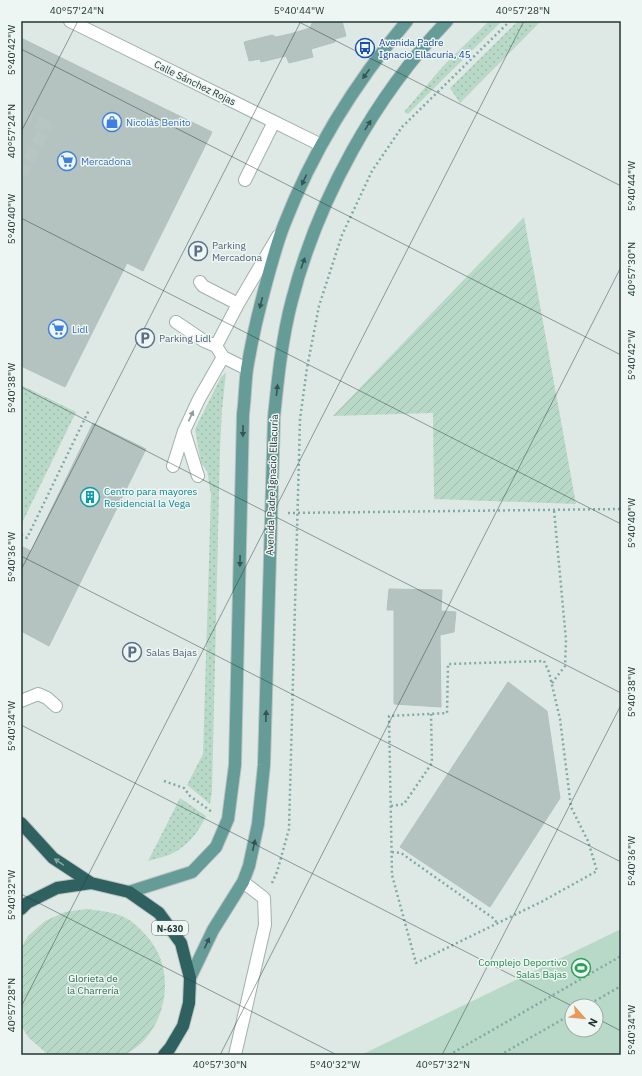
<svg xmlns="http://www.w3.org/2000/svg" width="642" height="1076" viewBox="0 0 642 1076" font-family="'IBM Plex Sans',sans-serif">
  <style>
    .grass { fill: url(#grass-dots) }
    .garden { fill: url(#garden-furrows) }
    .pitch { fill: #b8d9c7; fill-rule: evenodd }
    .building { fill: #b4c3bf; stroke: #b1c2be }
    .lines { fill: none; stroke-linecap: round; stroke-linejoin: round }
    .minor-tunnel { stroke: #b8c5c3; stroke-width: 12; stroke-dasharray: 12 6; stroke-linecap: butt }
    .minor-casing { stroke: #a2b0ad; stroke-width: 14 }
    .major-casing { stroke: #bcc3c2; stroke-width: 14 }
    .highway-casing { stroke: #bcc3c2; stroke-width: 14 }
    .path { stroke: #80aaa5; stroke-width: 2.5; stroke-dasharray: 2 3; stroke-linecap: butt }
    .minor { stroke: #fff; stroke-width: 12 }
    .major { stroke: #659c98; stroke-width: 12 }
    .highway { stroke: #2e6160; stroke-width: 12 }
    .oneway { fill: #355553 }
    .oneway2 { fill: #909b9a }
    .oneway3 { fill: #84a4a2 }
    .ticks { fill: none; stroke: #213735; stroke-width: 1; stroke-opacity: 0.45 }
    .labels { text-anchor: middle; dominant-baseline: central; stroke-width: 3; stroke-linejoin: round; paint-order: stroke }
    .shield { fill: #eef6f3; stroke: #5e706e; stroke-width: 1 }
    .shield-label { font-size: 9px; font-weight: bold; fill: #213735 }
    .transit-label { font-size: 10px; fill: #164399; stroke: #eef6f3; text-anchor: start }
    .street-label { font-size: 10px; fill: #213735; stroke: #eef6f3 }
    .shop-label { font-size: 10px; fill: #366cbe; stroke: #eef6f3; text-anchor: start }
    .service-label { font-size: 10px; fill: #4e5e75; stroke: #eef6f3; text-anchor: start }
    .culture-label { font-size: 10px; fill: #0d838f; stroke: #eef6f3; text-anchor: start }
    .leisure-label { font-size: 10px; fill: #27864d; stroke: #eef6f3; text-anchor: end }
    .park-label { font-size: 10px; fill: #2e6b51; stroke: #eef6f3 }
    .neatline { fill: none; stroke: #213735; stroke-width: 1.5 }
    .ticks-label { font-size: 10px; text-anchor: middle; fill: #213735 }
  </style>
  <defs>
    <pattern id="grass-dots" width="8" height="8" patternUnits="userSpaceOnUse"><rect width="8" height="8" fill="#b8d9c7"/><path d="M2 2h.1M6 6h.1" fill="none" stroke="#9ebbac" stroke-width="1.8" stroke-linecap="round"/></pattern>
    <pattern id="garden-furrows" width="10" height="10" patternUnits="userSpaceOnUse"><rect width="10" height="10" fill="#b8d9c7"/><path d="M-1 1l2-2M0 10L10 0M9 11l2-2" fill="none" stroke="#9ebbac"/></pattern>
  </defs>
  <rect width="100%" height="100%" fill="#dee9e6"/>
  <path class="grass" d="M489 21H502L408 114 404 112 443 66Z
    M518 21H541L460 103 450 88Z
    M226 372 222 410 220 449 212 791 210 804 187 785 203 754 211 495 207 471 201 463 195 429 221 377Z
    M21 385 76 412 22 523H21Z
    M180 798 206 816C199 832 186 848 169 855 163 857 155 859 148 861Z"/>
  <path class="garden" d="M524 217 576 504 434 499 433 413 333 416Z
    M87 909C102 911 118 912 131 921 142 930 152 940 158 953 175 989 160 1038 124 1055H51L46 1053 29 1038 21 1026V948L28 936 45 921 65 912Z"/>
  <path class="pitch" d="M621 929V1055H361ZM572 1006H596V1030H572Z"/>
  <path class="building" d="M324 21H342L346 36 335 39V42L311 49 313 57 289 63 286 56 261 62 260 59 249 61 244 42 272 35 276 37 290 34 310 28 312 23Z
    M21 38 212 132 143 271 127 263 65 387 21 366Z
    M93 423 146 449 49 646 21 631V546L31 551Z
    M389 589 442 590 441 611 456 612 454 632 440 635 441 707 394 704V610H387Z
    M508 682 547 711 560 798 490 907 400 847Z"/>
  <g class="lines">
    <path class="minor-tunnel" d="M21 114 46 126 21 175"/>
    <g class="minor-casing">
      <path id="minor" d="M70 21 321 145
        M245 180 274 122
        M200 282 203 286 238 304
        M176 322 204 341 216 346 223 357 247 369
        M216 346 238 304 278 236
        M184 431 198 476
        M173 466 184 431 199 399 223 357
        M21 701 38 694 47 698 56 706
        M235 1055 265 925 264 898 243 882"/>
    </g>
    <g class="major-casing">
      <path id="major" d="M129 892 192 872 216 847 228 819 235 765 243 414C245 399 245 384 247 369 252 339 259 309 267 280 272 262 277 243 284 225 313 150 355 83 407 21
        M190 978 213 930 243 882 249 866 258 824 264 765 274 417C278 377 282 338 292 300 318 199 375 96 447 21"/>
    </g>
    <g class="highway-casing">
      <path id="highway" d="M21 823 53 858 91 883
        M21 909 27 903 57 888 91 883 129 892 159 913 181 943 190 978 189 1003 183 1026 170 1048 164 1055"/>
    </g>
    <path class="path" d="M288 513 621 509
      M21 535 27 538 89 410
      M544 661 549 672 560 719 571 807 588 841 597 871 541 902 416 963 392 875 389 716 447 713 448 664Z
      M552 683 565 666 566 640 554 510
      M164 781 184 788 190 796 212 812
      M391 806 404 804 432 763 431 714
      M392 852 401 853 493 918 498 924
      M272 883 277 872 289 829 300 419 307 368 319 306 342 235 372 171 402 127 510 21
      M586 1006 621 986
      M449 1055 621 956
      M500 1055 572 1014"/>
    <use href="#minor" class="minor"/>
    <use href="#major" class="major"/>
    <use href="#highway" class="highway"/>
  </g>
  <defs><path id="oneway-solid" d="M-6-.8H1V-3.2L6.5 0L1 3.2V.8H-6Z"/></defs>
  <g class="oneway">
    <use href="#oneway-solid" transform="translate(366 74) rotate(126)"/>
    <use href="#oneway-solid" transform="translate(368 125) rotate(-58)"/>
    <use href="#oneway-solid" transform="translate(304 180) rotate(115)"/>
    <use href="#oneway-solid" transform="translate(303 263) rotate(-70)"/>
    <use href="#oneway-solid" transform="translate(261 303) rotate(103)"/>
    <use href="#oneway-solid" transform="translate(277 390) rotate(-84)"/>
    <use href="#oneway-solid" transform="translate(243 431) rotate(91)"/>
    <use href="#oneway-solid" transform="translate(240 561) rotate(91)"/>
    <use href="#oneway-solid" transform="translate(266 716) rotate(-88)"/>
    <use href="#oneway-solid" transform="translate(254 845) rotate(-77)"/>
    <use href="#oneway-solid" transform="translate(207 943) rotate(-65)"/>
  </g>
  <use class="oneway2" href="#oneway-solid" transform="translate(191 416) rotate(-65)"/>
  <use class="oneway3" href="#oneway-solid" transform="translate(59 862) rotate(-146)"/>
  <path class="ticks" d="M297 21 621 186M21 49 621 355M21 132 78 21M21 218 621 524M21 387 621 693M21 556 621 862M21 570 301 21M21 725 572 1006M21 894 337 1055M21 1007 524 21M596 1018 621 1031M220 1055 621 267M442 1055 621 705"/>
  <defs>
    <g id="bus-ring" transform="scale(1)"><circle r="9.5" fill="#eef6f3" stroke="#1a4fb4" stroke-width="1.5"/><path d="M-5-6H5V4H4V6H2V4H-2V6H-4V4H-5ZM-3.5-4V0h7V-4ZM-3.5 1.2v1.5H-2V1.2ZM2 1.2v1.5H3.5V1.2Z" fill="#1a4fb4"/></g>
    <g id="shop-ring" transform="scale(1)"><circle r="9.5" fill="#eef6f3" stroke="#3f7fe0" stroke-width="1.5"/><path d="M-5-2.5h2.3a2.7 3.5 0 0 1 5.4 0H5L5.5 6h-11ZM-1.5-2.5h3a1.5 2.3 0 0 0-3 0Z" fill="#3f7fe0"/></g>
    <g id="supermarket-ring" transform="scale(1)"><circle r="9.5" fill="#eef6f3" stroke="#3f7fe0" stroke-width="1.5"/><path d="M-6-5.5h2.5l.6 2H6L4.5 2H-2.5L-4.4-4H-6ZM-1.5 3.2a1.3 1.3 0 1 0 .1 0ZM3 3.2a1.3 1.3 0 1 0 .1 0Z" fill="#3f7fe0"/></g>
    <g id="parking-ring" transform="scale(1)"><circle r="9.5" fill="#eef6f3" stroke="#5c6f8a" stroke-width="1.5"/><path d="M-3.5-5.5H1a3.5 3.5 0 0 1 0 7H-1V5.5H-3.5ZM-1-3.4V-.6H.8a1.4 1.4 0 0 0 0-2.8Z" fill="#5c6f8a"/></g>
    <g id="building-ring" transform="scale(1)"><circle r="9.5" fill="#eef6f3" stroke="#0f9aa8" stroke-width="1.5"/><path d="M-4-6H4V6H1V3H-1V6H-4ZM-2.5-4.3h1.7v1.8h-1.7ZM.8-4.3h1.7v1.8H.8ZM-2.5-1h1.7V.8h-1.7ZM.8-1h1.7V.8H.8Z" fill="#0f9aa8"/></g>
    <g id="stadium-ring" transform="scale(1)"><circle r="9.5" fill="#eef6f3" stroke="#2e9e5b" stroke-width="1.5"/><path d="M0-5a6.5 5 0 1 0 0 10a6.5 5 0 1 0 0-10ZM-3.5-1.8h7v3.6h-7Z" fill="#2e9e5b"/></g>
  </defs>
  <g fill-rule="evenodd">
    <use href="#bus-ring" x="365" y="48"/>
    <use href="#shop-ring" x="112" y="122"/>
    <use href="#supermarket-ring" x="67" y="161"/>
    <use href="#parking-ring" x="198" y="251"/>
    <use href="#supermarket-ring" x="58" y="329"/>
    <use href="#parking-ring" x="145" y="338"/>
    <use href="#building-ring" x="90" y="497"/>
    <use href="#parking-ring" x="132" y="652"/>
    <use href="#stadium-ring" x="581" y="968"/>
  </g>
  <g class="labels">
    <rect class="shield" x="152" y="921" width="36" height="14" rx="3"/>
    <g class="shield-label">
      <text x="170" y="928">N-630</text>
    </g>
    <g class="transit-label">
      <text x="379" y="42">Avenida Padre<tspan x="379" dy="12">Ignacio Ellacuría, 45</tspan></text>
    </g>
    <g class="street-label">
      <text transform="translate(195 83) rotate(26)">Calle Sánchez Rojas</text>
      <text transform="translate(272 485) rotate(-88)">Avenida Padre Ignacio Ellacuría</text>
    </g>
    <g class="shop-label">
      <text x="126" y="122">Nicolás Benito</text>
      <text x="81" y="161">Mercadona</text>
      <text x="72" y="329">Lidl</text>
    </g>
    <g class="service-label">
      <text x="212" y="245">Parking<tspan x="212" dy="12">Mercadona</tspan></text>
      <text x="159" y="338">Parking Lidl</text>
      <text x="146" y="652">Salas Bajas</text>
    </g>
    <g class="culture-label">
      <text x="104" y="491">Centro para mayores<tspan x="104" dy="12">Residencial la Vega</tspan></text>
    </g>
    <g class="leisure-label">
      <text x="567" y="962">Complejo Deportivo<tspan x="567" dy="12">Salas Bajas</tspan></text>
    </g>
    <g class="park-label">
      <text x="93" y="978">Glorieta de<tspan x="93" dy="12">la Charrería</tspan></text>
    </g>
  </g>
  <rect width="642" height="1076" fill="none" stroke="#eef6f3" stroke-width="44"/>
  <g transform="translate(584 1018) rotate(117)"><circle r="19" fill="#eef6f3" stroke="#9caaa7"/>
  <path d="M0-3L7 15L0 10L-7 15Z" fill="#e9995c"/>
  <text y="-6" font-size="11" font-weight="bold" text-anchor="middle" fill="#213735">N</text>
  </g>
  <rect x="22" y="22" width="598" height="1032" class="neatline"/>
  <g class="ticks-label">
    <text x="77" y="14">40°57'24"N</text>
    <text x="299" y="14">5°40'44"W</text>
    <text x="523" y="14">40°57'28"N</text>
    <text transform="translate(11 50) rotate(-90)" y="4">5°40'42"W</text>
    <text transform="translate(11 131) rotate(-90)" y="4">40°57'24"N</text>
    <text transform="translate(631 186) rotate(-90)" y="4">5°40'44"W</text>
    <text transform="translate(11 219) rotate(-90)" y="4">5°40'40"W</text>
    <text transform="translate(631 269) rotate(-90)" y="4">40°57'30"N</text>
    <text transform="translate(631 355) rotate(-90)" y="4">5°40'42"W</text>
    <text transform="translate(11 388) rotate(-90)" y="4">5°40'38"W</text>
    <text transform="translate(631 523) rotate(-90)" y="4">5°40'40"W</text>
    <text transform="translate(11 557) rotate(-90)" y="4">5°40'36"W</text>
    <text transform="translate(631 692) rotate(-90)" y="4">5°40'38"W</text>
    <text transform="translate(11 726) rotate(-90)" y="4">5°40'34"W</text>
    <text transform="translate(631 861) rotate(-90)" y="4">5°40'36"W</text>
    <text transform="translate(11 895) rotate(-90)" y="4">5°40'32"W</text>
    <text transform="translate(11 1005) rotate(-90)" y="4">40°57'28"N</text>
    <text transform="translate(631 1030) rotate(-90)" y="4">5°40'34"W</text>
    <text x="220" y="1068">40°57'30"N</text>
    <text x="335" y="1068">5°40'32"W</text>
    <text x="443" y="1068">40°57'32"N</text>
  </g>
</svg>
